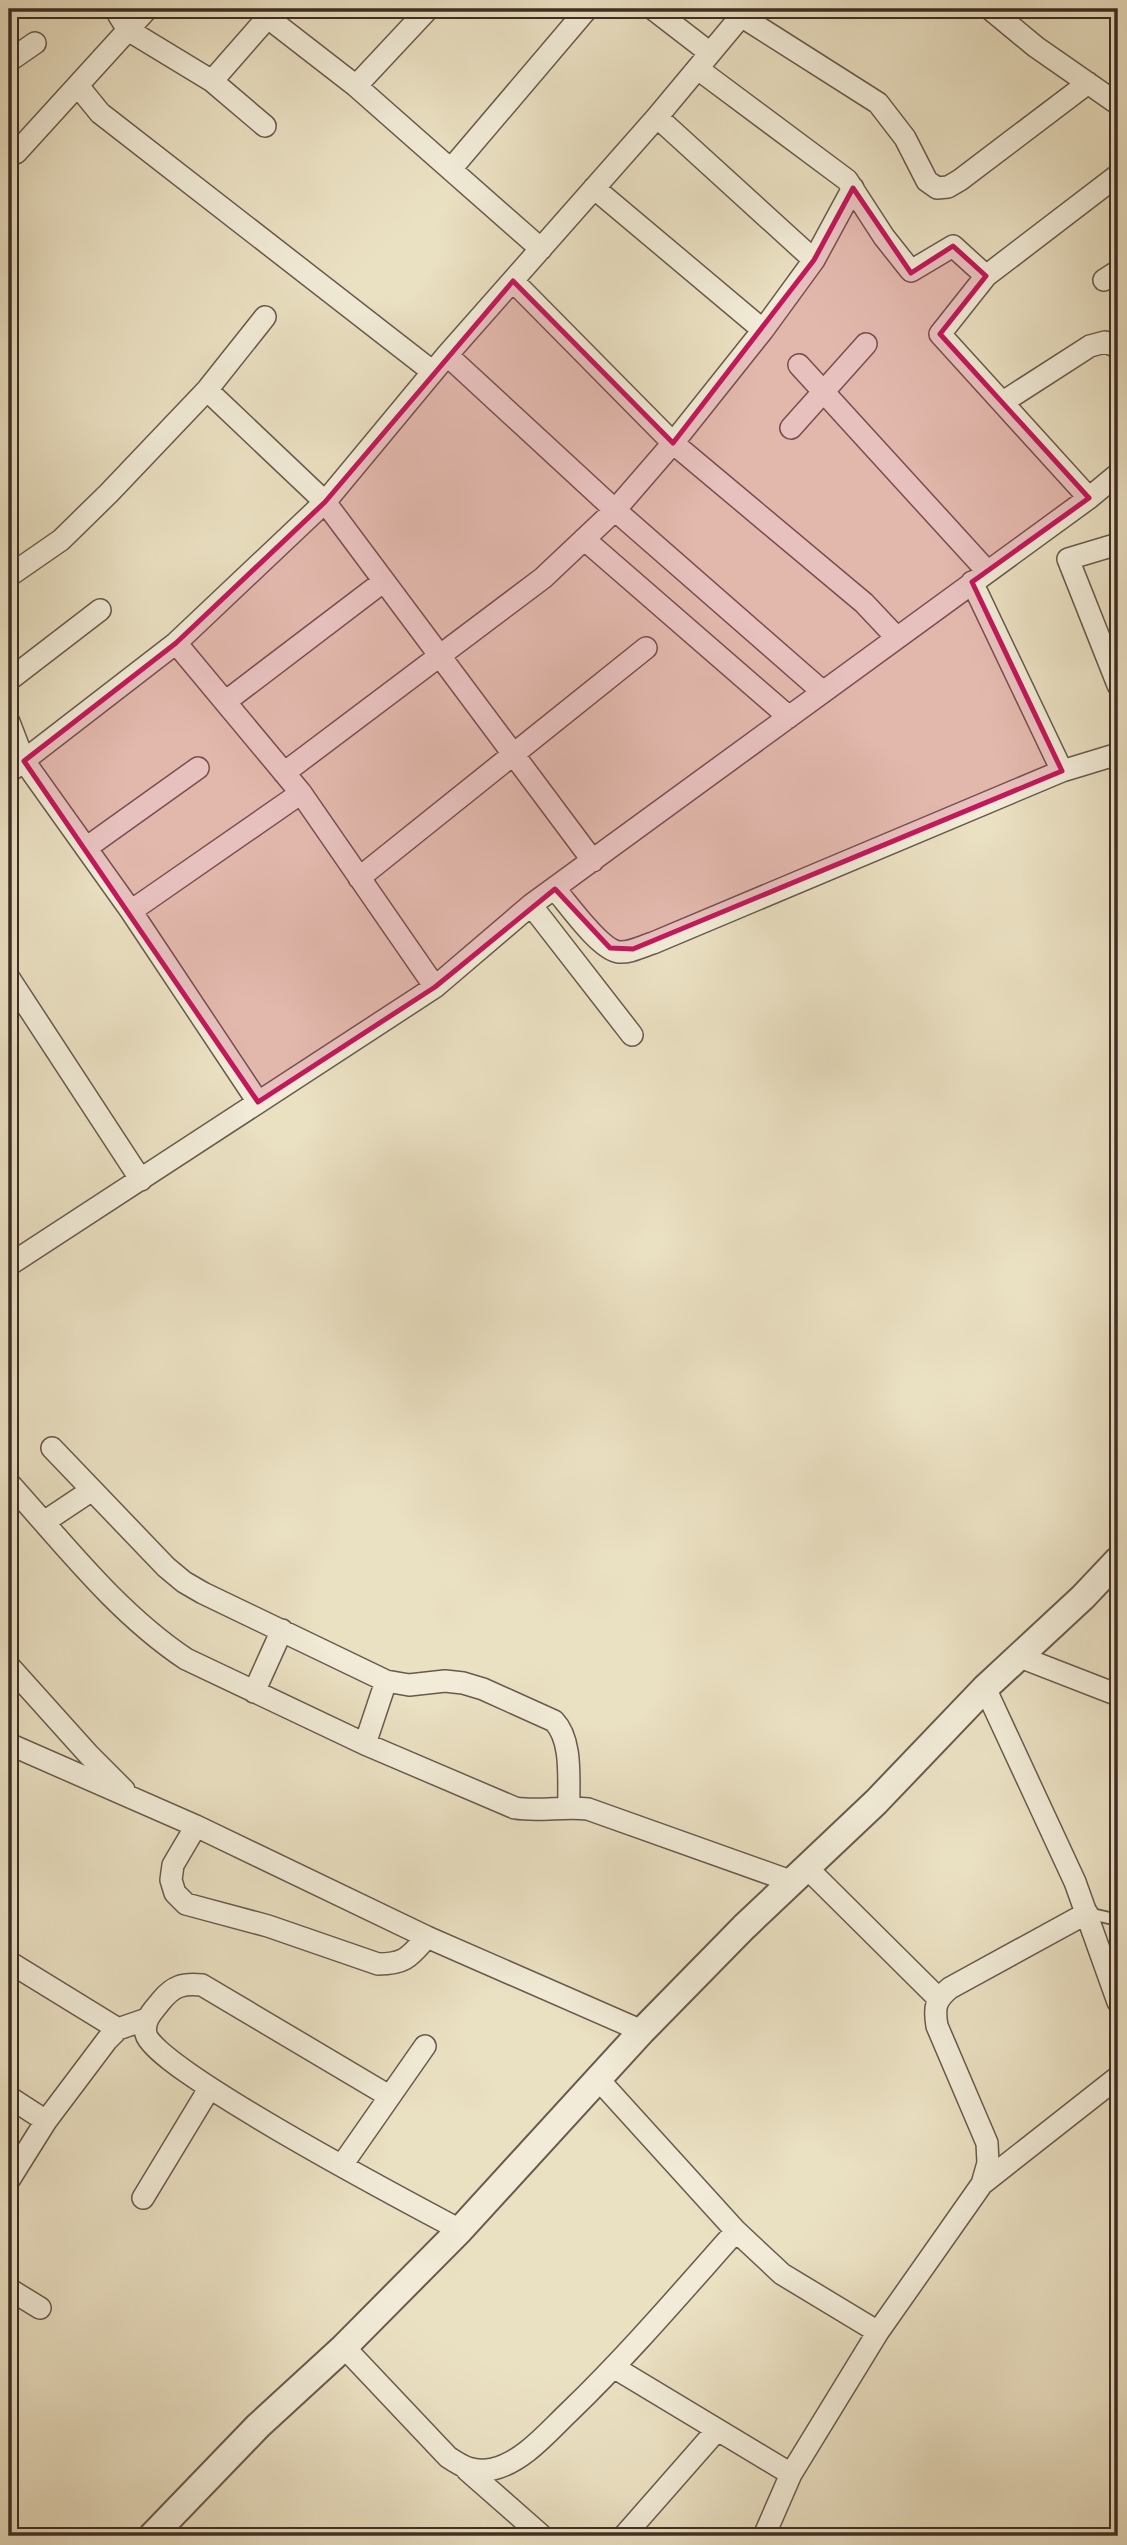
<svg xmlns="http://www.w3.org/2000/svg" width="1127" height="2545" viewBox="0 0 1127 2545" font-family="'Old Standard TT',serif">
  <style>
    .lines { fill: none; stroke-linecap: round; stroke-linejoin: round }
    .service-casing { stroke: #695a4c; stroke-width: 14 }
    .minor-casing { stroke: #695a4c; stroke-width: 24 }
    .tertiary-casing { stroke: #695a4c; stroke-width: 30 }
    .service { stroke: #f1ebd7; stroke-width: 10 }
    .minor { stroke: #f1ebd7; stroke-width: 21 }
    .tertiary { stroke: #f1ebd7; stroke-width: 26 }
    .marked { fill: #c2185b; fill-opacity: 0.2; stroke: #c2185b; stroke-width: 5; stroke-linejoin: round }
  </style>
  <rect width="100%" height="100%" fill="#eae0c2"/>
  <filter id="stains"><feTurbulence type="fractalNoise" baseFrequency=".00286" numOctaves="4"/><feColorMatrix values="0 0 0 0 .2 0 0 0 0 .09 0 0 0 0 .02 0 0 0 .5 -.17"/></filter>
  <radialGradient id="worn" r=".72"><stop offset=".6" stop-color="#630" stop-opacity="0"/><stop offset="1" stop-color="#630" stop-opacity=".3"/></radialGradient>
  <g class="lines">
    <g class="service-casing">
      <path id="service" d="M1087 1913 1118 1920"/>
    </g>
    <g class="minor-casing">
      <path id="minor" d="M147 9 128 30 212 81 265 126
        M653 9 710 53
        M990 9 1036 47 1118 104
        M741 16 878 103 905 138 927 181 937 188 948 187 960 180 1088 83
        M267 17 356 86 541 249
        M9 61 35 43
        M698 69 847 180 884 237 911 271 953 246 986 276 1118 175
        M212 81 275 9
        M78 86 100 113 433 372
        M356 86 428 9
        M657 117 814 260
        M16 153 128 30 115 9
        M451 169 587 9
        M594 188 763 330
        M986 276 940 334 1089 498
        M1104 280 1118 271
        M513 281 673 443 864 603 897 638
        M447 355 615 510 823 692
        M799 365 987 571
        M207 390 325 502 593 861
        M1003 402 1090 346 1105 342 1118 347
        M791 428 866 344
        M584 539 789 717
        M1118 544 1068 559 1118 685
        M9 576 61 540 109 493 207 390 265 317
        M972 582 1062 771
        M176 643 301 793 435 987
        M9 680 100 610
        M225 702 384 581
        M9 722 24 761 131 911 258 1102
        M9 772 176 643 325 502 447 355 657 117 747 9
        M284 773 543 578 615 510 673 443 763 330 814 260 853 188
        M86 848 198 768
        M359 878 646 648
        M555 889C568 904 600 950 619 952 630 953 643 946 653 943L1062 771 1118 754
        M531 905 632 1035
        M131 911 301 793
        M9 978 141 1180
        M9 1265 435 987 531 905 1089 498 1118 474
        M52 1448 166 1567 184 1582 203 1593 386 1681 409 1685 445 1681 463 1683 483 1689 554 1721C573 1741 568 1780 569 1806
        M9 1483C64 1544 117 1613 186 1659L365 1744 515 1808C540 1812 563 1806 588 1809L793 1882
        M44 1522 92 1490
        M1020 1657 1118 1695
        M9 1666 89 1755 124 1790
        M985 1688 1075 1882 1118 2002
        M254 1692 282 1630
        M9 1744 196 1826 427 1937 642 2031
        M365 1744 386 1681
        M196 1826 173 1865 171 1880 175 1893 186 1904 268 1926 378 1964C406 1964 410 1956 427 1937
        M807 1868 938 1998
        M9 1962 118 2029
        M598 2079 736 2231 782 2274 878 2332
        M389 2096 202 1985C183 1983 173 1986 161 2001 153 2011 143 2020 146 2034 153 2068 415 2206 460 2230
        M9 2097 46 2121
        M342 2165 425 2046
        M9 2180 46 2121 107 2040 118 2029 147 2019
        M982 2184 1118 2077
        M143 2198 209 2089
        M9 2289 40 2308
        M344 2347 448 2457C463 2467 473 2473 493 2469 523 2462 547 2433 569 2412 628 2355 681 2293 736 2231
        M615 2368 791 2474
        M467 2470 542 2536
        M624 2536 717 2430
        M764 2536 791 2474 878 2332 982 2184 988 2163 987 2143 937 2026C934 2008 935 2000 950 1988L1087 1913"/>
    </g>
    <g class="tertiary-casing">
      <path id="tertiary" d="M152 2536 258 2426 344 2347 460 2230 642 2031 744 1927 876 1802 985 1688 1083 1597 1118 1560"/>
    </g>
    <use href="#service" class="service"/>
    <use href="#minor" class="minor"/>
    <use href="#tertiary" class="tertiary"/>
  </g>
  <path class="marked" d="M853 188 911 273 953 246 986 276 940 334 1089 498 972 582 1062 771 633 949 610 948 555 889 435 987 258 1102 24 761 176 643 325 502 513 281 673 443 814 260Z"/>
  <rect width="1127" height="2545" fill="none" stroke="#eae0c2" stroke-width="35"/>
  <rect x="10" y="10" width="1106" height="2524" fill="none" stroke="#3e2d24" stroke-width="3.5"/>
  <rect x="18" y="18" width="1092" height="2510" fill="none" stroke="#3e2d24" stroke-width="2"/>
  <rect width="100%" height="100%" filter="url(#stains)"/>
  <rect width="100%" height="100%" fill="url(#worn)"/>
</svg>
